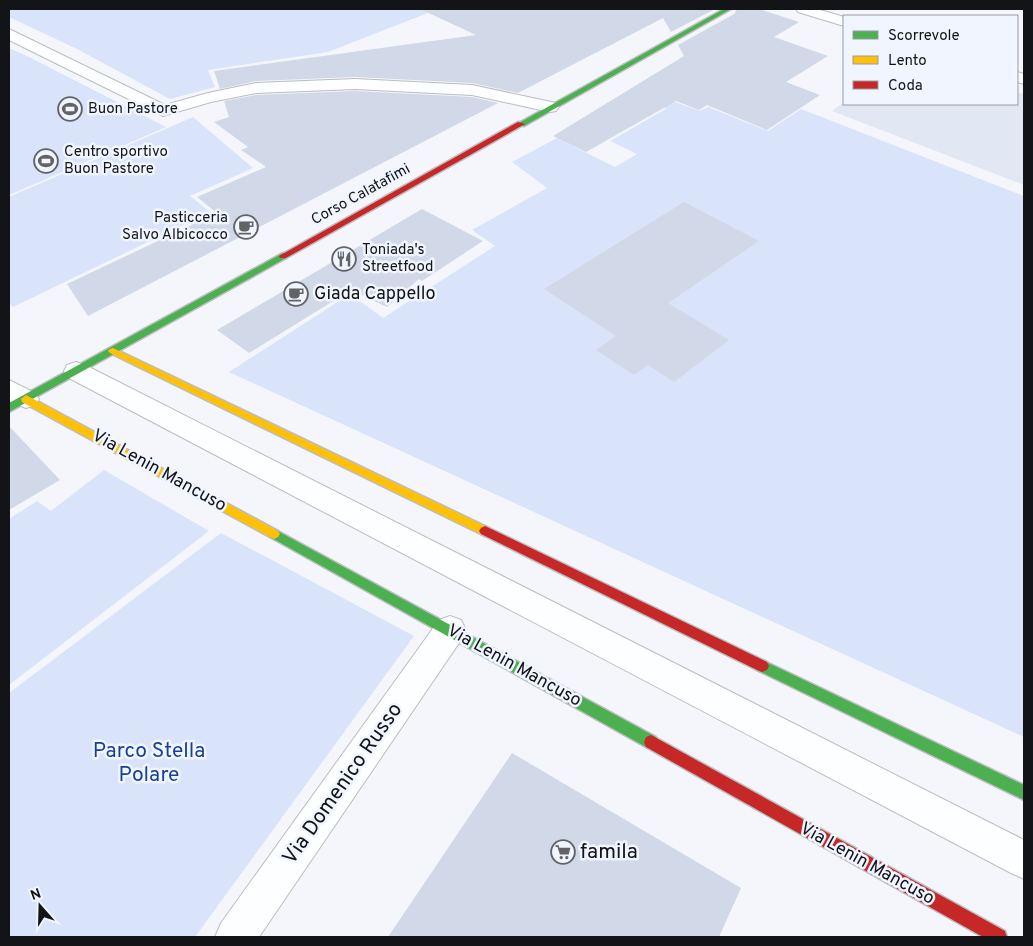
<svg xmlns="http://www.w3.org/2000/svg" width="1033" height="946" viewBox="0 0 1033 946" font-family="Overpass,sans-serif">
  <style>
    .built { fill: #e1e7f3 }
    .green { fill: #d9e4fa }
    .building { fill: #d1d8e7 }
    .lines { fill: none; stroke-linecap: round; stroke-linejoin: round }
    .street-casing { stroke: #bcbdc2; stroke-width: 2 }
    .fast-casing { stroke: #bcbdc2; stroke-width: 3 }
    .slow-casing { stroke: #bcbdc2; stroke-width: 3 }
    .jam-casing { stroke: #bcbdc2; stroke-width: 3 }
    .street { fill: #fdfeff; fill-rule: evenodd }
    .fast { fill: #4caf50; fill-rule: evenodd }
    .slow { fill: #ffc107; fill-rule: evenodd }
    .jam { fill: #c62828; fill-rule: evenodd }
    .labels { text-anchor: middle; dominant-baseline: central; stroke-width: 5; stroke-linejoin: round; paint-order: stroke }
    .far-poi-label { font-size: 15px; fill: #121417; stroke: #f0f5ff; text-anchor: start }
    .far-street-label { font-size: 15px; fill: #121417; stroke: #f0f5ff }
    .poi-label { font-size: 18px; fill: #121417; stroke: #f0f5ff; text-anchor: start }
    .street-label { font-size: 18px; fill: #121417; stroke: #f0f5ff }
    .near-park-label { font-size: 21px; fill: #184196; stroke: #f0f5ff }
    .near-street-label { font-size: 21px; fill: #121417; stroke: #f0f5ff }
    .near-poi-label { font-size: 21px; fill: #121417; stroke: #f0f5ff; text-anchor: start }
  </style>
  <rect width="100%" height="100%" fill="#f4f6fc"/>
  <path class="built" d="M1017 92 1024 94V185L832 111 844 102V104H1017Z"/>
  <path class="green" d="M9 9H438L328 52 208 70 215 87 170 99 77 49 9 17Z
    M9 48 29 57 166 127 9 195Z
    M672 101 700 111 708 107 768 131 801 109 1024 196V737L229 372 350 294 383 318 495 246 472 230 547 188 512 162 557 138 615 167 637 154 610 141 666 109 662 106Z
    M193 117 253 168 190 196 210 212 13 307 9 303V197Z
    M104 470 209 531 9 685V519L37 501 51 511Z
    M221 533 414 636 195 937H9V693Z"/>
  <path class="building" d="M420 9H715L671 32 663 18 518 93 472 83 355 77 256 81 220 89 214 71 476 35Z
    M737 9H759L799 22 774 37 828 56 786 82 820 95 767 130 707 105 699 110 676 101 586 152 553 136 684 56 678 45 734 14Z
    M355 91 472 97 498 103 88 316 67 284 217 213 197 197 266 167 241 150 248 147 214 122 229 117 224 101 256 95Z
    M684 202 759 241 668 303 729 340 674 382 648 365 634 375 596 350 616 336 544 289Z
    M422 209 483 241 422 281 419 279 387 307 351 290 249 353 217 330Z
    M9 426 60 480 9 510Z
    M512 753 741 888 719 937H388Z"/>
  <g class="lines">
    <g class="street-casing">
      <path id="street" d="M796 9H817L844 17V26L798 12Z
        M9 29 165 105 208 93 256 83 355 79 472 85 556 103 559 107 556 111 550 112 472 95 355 89 256 93 211 102 163 116 9 40Z
        M1017 72 1024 74V84L1017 82Z
        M76 362 85 365 1024 840V879L1011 873 67 377 64 371 67 365Z
        M9 380 35 393 39 399 35 405 26 408 9 401Z
        M450 616 461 620 466 630 461 640 259 937H215L221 923 439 620Z"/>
    </g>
    <g class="fast-casing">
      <path id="fast" d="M724 9H731L524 126 517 124Z
        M283 253 286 254V258L9 412V403Z
        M274 529 656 737 658 742 656 747 651 749 646 747 270 537 268 534 270 531Z
        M762 660 1024 785V800L757 670 755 666 757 662Z"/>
    </g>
    <g class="slow-casing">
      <path id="slow" d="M113 348 489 528 491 531 489 534 485 536 481 534 110 353 108 351 110 349Z
        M26 395 278 531 280 534 278 537 274 539 270 537 22 402 21 399Z"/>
    </g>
    <g class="jam-casing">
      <path id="jam" d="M518 122 525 124 286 258H280L279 256Z
        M485 526 767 662 769 666 767 670 762 672 757 670 481 534 479 531 481 528Z
        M651 735 1005 931 1007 937H983L646 747 644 742 646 737Z"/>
    </g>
    <use href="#street" class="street"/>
    <use href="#fast" class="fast"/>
    <use href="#slow" class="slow"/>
    <use href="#jam" class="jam"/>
  </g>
  <defs>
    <g id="stadium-ring" transform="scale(1.25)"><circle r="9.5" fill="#f0f5ff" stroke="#616367" stroke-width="1.5"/><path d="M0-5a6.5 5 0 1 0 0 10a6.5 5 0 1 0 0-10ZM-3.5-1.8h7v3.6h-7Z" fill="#616367"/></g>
    <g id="cafe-ring" transform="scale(1.25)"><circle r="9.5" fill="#f0f5ff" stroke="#616367" stroke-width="1.5"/><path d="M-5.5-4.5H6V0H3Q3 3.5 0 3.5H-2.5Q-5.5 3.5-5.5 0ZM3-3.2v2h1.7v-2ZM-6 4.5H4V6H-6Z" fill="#616367"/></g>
    <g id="restaurant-ring" transform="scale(1.25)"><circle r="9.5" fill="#f0f5ff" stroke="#616367" stroke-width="1.5"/><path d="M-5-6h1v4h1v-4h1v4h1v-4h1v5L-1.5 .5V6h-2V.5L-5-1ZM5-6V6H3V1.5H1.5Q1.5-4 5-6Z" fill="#616367"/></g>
    <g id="supermarket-ring" transform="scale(1.25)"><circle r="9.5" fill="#f0f5ff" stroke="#616367" stroke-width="1.5"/><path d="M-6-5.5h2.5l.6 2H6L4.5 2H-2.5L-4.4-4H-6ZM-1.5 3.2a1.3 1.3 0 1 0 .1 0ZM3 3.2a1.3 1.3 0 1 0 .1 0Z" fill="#616367"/></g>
  </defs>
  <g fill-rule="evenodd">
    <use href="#stadium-ring" x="70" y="109"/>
    <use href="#stadium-ring" x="46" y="161"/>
    <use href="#cafe-ring" x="246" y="227"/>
    <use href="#restaurant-ring" x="344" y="259"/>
    <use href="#cafe-ring" x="296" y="294"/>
    <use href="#supermarket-ring" x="563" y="852"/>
  </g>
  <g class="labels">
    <g class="far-poi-label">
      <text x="88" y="109">Buon Pastore</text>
      <text x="64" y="152">Centro sportivo<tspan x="64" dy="17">Buon Pastore</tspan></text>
      <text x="228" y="218" text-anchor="end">Pasticceria<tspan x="228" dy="17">Salvo Albicocco</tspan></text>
      <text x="362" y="250">Toniada's<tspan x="362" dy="17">Streetfood</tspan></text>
    </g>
    <g class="far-street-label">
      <text transform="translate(361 195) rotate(-29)">Corso Calatafimi</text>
    </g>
    <g class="poi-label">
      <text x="314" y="294">Giada Cappello</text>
    </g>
    <g class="street-label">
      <text transform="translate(159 471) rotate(29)">Via Lenin Mancuso</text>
      <text transform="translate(514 666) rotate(29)">Via Lenin Mancuso</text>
      <text transform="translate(867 864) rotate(29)">Via Lenin Mancuso</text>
    </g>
    <g class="near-park-label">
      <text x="149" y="751">Parco Stella<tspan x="149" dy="24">Polare</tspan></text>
    </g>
    <g class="near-street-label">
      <text transform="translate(343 784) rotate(-55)">Via Domenico Russo</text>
    </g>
    <g class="near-poi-label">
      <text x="580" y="852">famila</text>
    </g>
  </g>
  <rect width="1033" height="946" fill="none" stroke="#121417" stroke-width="20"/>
  <rect x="843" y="15" width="175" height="90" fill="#f0f5ff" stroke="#979ba2"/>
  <rect x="853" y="31" width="25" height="8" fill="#4caf50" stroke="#979ba2"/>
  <text x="888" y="40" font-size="15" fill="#121417">Scorrevole</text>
  <rect x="853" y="56" width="25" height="8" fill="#ffc107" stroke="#979ba2"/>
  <text x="888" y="65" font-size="15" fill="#121417">Lento</text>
  <rect x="853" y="81" width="25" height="8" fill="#c62828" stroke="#979ba2"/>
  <text x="888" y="90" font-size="15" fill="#121417">Coda</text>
  <g transform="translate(40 906) rotate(340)" stroke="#f0f5ff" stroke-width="4" paint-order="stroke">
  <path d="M0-4L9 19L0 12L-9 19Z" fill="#121417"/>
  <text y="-8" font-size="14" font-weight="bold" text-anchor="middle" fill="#121417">N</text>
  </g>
</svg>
